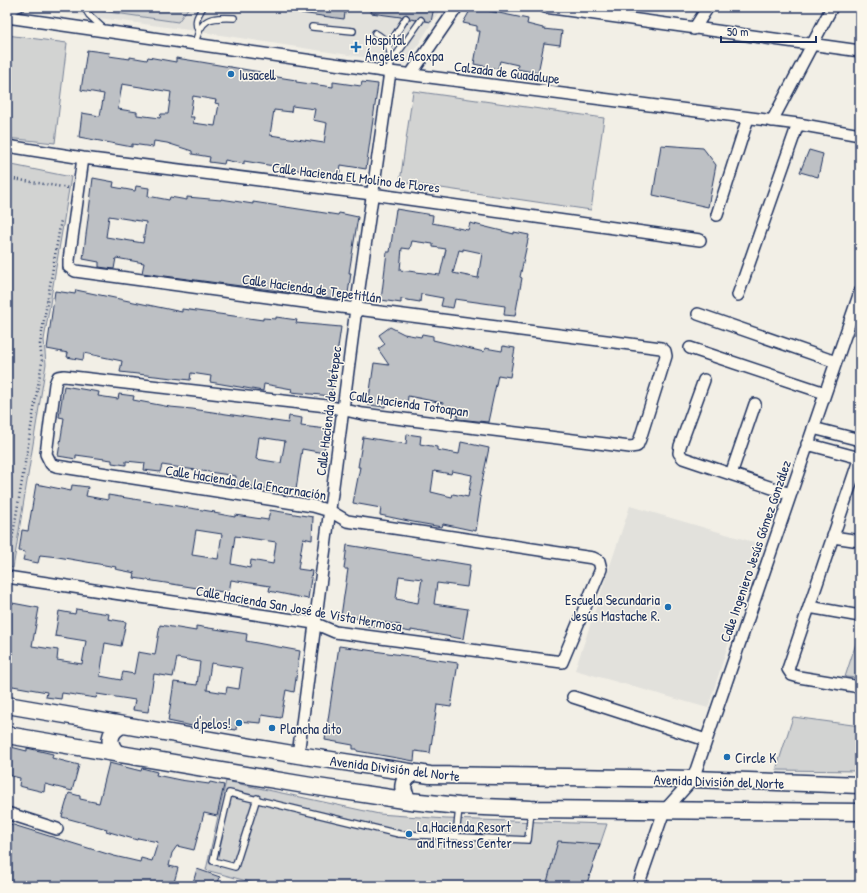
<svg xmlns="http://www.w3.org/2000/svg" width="867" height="893" viewBox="0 0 867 893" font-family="'Patrick Hand',sans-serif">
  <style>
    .built { fill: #e2e1dc }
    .green { fill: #d2d3d2; stroke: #768198 }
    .building { fill: #bdc0c4; stroke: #1b2f5e; fill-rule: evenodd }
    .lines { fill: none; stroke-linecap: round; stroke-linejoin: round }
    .lane-casing { stroke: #1b2f5e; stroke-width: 8 }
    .street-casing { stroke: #1b2f5e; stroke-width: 14 }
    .secondary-casing { stroke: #1b2f5e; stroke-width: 19 }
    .path { stroke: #1b2f5e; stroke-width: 2.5; stroke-dasharray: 1 3; stroke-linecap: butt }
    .lane { stroke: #fbf7ec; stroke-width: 5.5 }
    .street { stroke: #fbf7ec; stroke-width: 11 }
    .secondary { stroke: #fbf7ec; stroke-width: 16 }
    .poi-dot { fill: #1f6fb2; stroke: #fbf7ec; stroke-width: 1.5 }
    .labels { text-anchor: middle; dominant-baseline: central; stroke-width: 3; stroke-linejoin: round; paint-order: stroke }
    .poi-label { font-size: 14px; fill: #1b2f5e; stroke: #fbf7ec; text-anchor: start }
    .street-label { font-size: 14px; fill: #1b2f5e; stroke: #fbf7ec }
  </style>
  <rect width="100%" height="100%" fill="#f2efe6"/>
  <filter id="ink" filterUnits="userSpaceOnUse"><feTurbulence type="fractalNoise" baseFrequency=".025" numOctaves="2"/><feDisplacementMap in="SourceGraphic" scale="8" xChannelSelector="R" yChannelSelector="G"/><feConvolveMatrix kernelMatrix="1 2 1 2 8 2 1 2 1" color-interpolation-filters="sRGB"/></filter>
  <g filter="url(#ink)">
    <path class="built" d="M17 7H442L406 64 182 29Z
      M630 506 760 544 708 708 575 670Z"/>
    <path class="green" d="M98 7H189L178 22 101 11Z
      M7 35 67 43 55 143 7 138Z
      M413 91 604 118 591 210 400 182Z
      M7 164 71 177 44 340 46 364 13 568 7 566Z
      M860 631V678L845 677Z
      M793 717 860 726V771L776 770Z
      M226 781 379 814 446 819 607 824 586 886H265L206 870Z"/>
    <path class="building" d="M300 7H346L344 19 300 13Z
      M372 7H434L431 22 425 21 422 16 416 20 410 19 407 14 401 17 371 13Z
      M472 7H490L489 11 528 19 527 24 543 28V29L562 31 560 45 544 43 538 73 517 69 518 65 500 61 498 69 474 64 480 31H477V26L463 23Z
      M87 50 110 53 109 56 130 59V57L147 60 148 57 176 62V58L201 62 260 72 259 74 296 80V82L333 87V82L361 86 362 82 378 84 366 169 341 165 339 177 244 161V164L225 160 224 164 209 162 210 157 192 154V151L167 143 154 141 153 147 132 144V147L79 137 82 113 100 116 104 94 81 90ZM122 84 171 92 168 114H161L160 118 137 115V112L118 109ZM193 96 216 100 215 103 219 104 215 126 193 123 194 117H190ZM292 106 315 109 313 120 327 123 324 143 270 135 274 110 291 112Z
      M661 145 703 148 716 165 708 207 653 195Z
      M809 150 823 154 818 177 800 172Z
      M93 178 114 182 113 187 135 191 136 186 149 188 148 196 169 200 170 197 187 200V197L221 200V199L253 204V202L338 215 339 213 358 217 349 273H351L347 300 142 273 144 263 116 258 114 269 99 267V262L83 259ZM109 216 146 222 143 243 106 237Z
      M396 209 433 215 432 223 468 230 470 223 514 234V232L529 235 520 277 522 278 515 316 504 315 505 306 455 299 453 308 441 306 443 298 421 294 420 302 401 299V303L381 300 387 252H390ZM412 241 433 244V247L446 249 440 275 400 270 402 248 410 249ZM463 249 482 253 478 278 453 273 459 250 463 251Z
      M76 290 182 312V309L263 320V318L276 319V317L297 320 296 323 341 327 331 396 291 392 292 389 264 384 263 391 210 382 211 376 191 373 190 380 120 372 122 361 84 353 83 360 67 357 68 353 47 349 55 291 75 294Z
      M390 327 404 334 421 337 422 334 433 336V340L484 352 485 348 502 351 503 346 515 348 510 377 498 375 488 422 457 419 458 412 442 410 443 403 408 396 407 405 386 402 385 407 368 405 374 363 389 365 378 349 385 344 379 335Z
      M64 386 99 392 98 396 118 399 119 394 134 396 133 400 170 407 192 409 288 423 289 416 302 418 301 426 327 429 324 453 302 449 296 490 273 486 272 489 235 484 236 476 162 465 160 472 144 470 145 463 126 461V465L112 463V460L76 455V459L58 456 64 418 59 417ZM259 437 285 441 281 463 256 459Z
      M407 434 421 436 420 444 437 447V450L459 454 461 442 489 448 479 496 481 497 476 531 443 524 442 527 413 522 380 515 381 508 353 503 360 467H358L363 437 406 444ZM434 471 451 474 452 471 472 475 468 497 453 494 452 497 431 492Z
      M36 484 71 491 72 485 88 487 86 496 108 500V495L215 512 214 513 235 517V515L268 520 270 510 313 517 312 540 303 538 298 569 312 571 308 599 269 591 270 586 231 580 229 593 134 578 135 573 115 569 116 567 58 557 40 555 38 563 23 560 25 552 19 551 22 530 28 531ZM196 530 222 534 218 559 192 555ZM235 536 276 542 273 564 251 560 250 568 231 564Z
      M347 545 470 565 467 587 437 583 434 604 468 609 463 639 411 630V632L400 630V625L381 622 380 628 367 626 368 620 341 616 348 569H344ZM399 576 422 579 418 603 396 599Z
      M7 602 39 608 32 646 58 650 57 660 82 664 86 641 55 636 59 611 75 614 76 609 109 614 108 619 126 622 121 646 105 643 100 676 121 680 123 672 134 674 138 652 155 655 160 625 196 631V626L247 634 246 641 300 651 294 692 286 690 281 718 262 715 261 723 237 721 236 730 202 725V728L168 721 174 682 197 685 200 662 177 658 173 677 154 674 148 712 133 710 135 700 97 694 96 698 62 693 61 699 46 697 47 692 7 685ZM211 663 242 668 239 689 227 687 226 693 207 690Z
      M339 646 458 663 451 707 437 705 430 753 415 751 414 761 357 751V749H353V745L325 740Z
      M7 746 27 751V748L53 754 52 758 79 765 72 791 45 784 44 792 19 786 20 778 7 775Z
      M109 763 141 771 142 768 157 772 156 775 180 780 209 784 210 782 224 785 217 816 204 813 194 850 177 846 172 853 169 866 178 868 173 886H23L7 881V823L114 856 140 862 141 858 152 861 158 842 138 838 137 840 106 831 107 829 62 817 69 793 80 796V799L99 803Z
      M558 841 600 844 586 886H546Z
      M197 869 220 877 217 886H192Z"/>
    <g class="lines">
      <g class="lane-casing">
        <path id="lane" d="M84 7 89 15 105 30
          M7 14 22 7
          M312 27 353 31
          M198 30C194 21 198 15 203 7
          M375 33C386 39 389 45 391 58
          M195 44C201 18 209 17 234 18
          M389 45 406 18
          M390 72 391 58 397 54 421 20
          M257 798 235 867 213 861 229 793 399 834 528 840 531 810
          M456 836 459 808"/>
      </g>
      <g class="street-casing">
        <path id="street" d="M545 7 860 51
          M7 17 390 72 798 124 860 135
          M694 29 708 7
          M411 74 457 7
          M772 121 832 7
          M7 146 83 158 372 194 700 240
          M717 215 748 118
          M738 295 798 124
          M698 314 836 362
          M690 348 825 393
          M704 380 680 446 679 453 683 458 790 494
          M813 428 860 440
          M807 444 860 458
          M860 457 788 669 792 675 799 677 860 687
          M731 474 755 404
          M833 537 860 541
          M7 577 314 623 335 632 562 662 601 569 599 561 593 558 347 521 330 511 313 506 56 466 51 464 46 454 55 384 58 377 64 376 327 406 363 414 630 447 637 446 640 439 666 356 665 351 661 348 341 307 75 271 69 267V260L83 158
          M809 607 860 616
          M573 697 706 740
          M298 755 356 309 390 72
          M7 813 57 829
          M638 886 664 811 693 779 860 292"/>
      </g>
      <g class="secondary-casing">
        <path id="secondary" d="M7 705 298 755 430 775 693 779 860 785
          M7 735 311 786 410 801 459 806 531 809 860 812
          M118 754C106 744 109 730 123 725
          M410 801C400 792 401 777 415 773"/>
      </g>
      <path class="path" d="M7 178 69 188
        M7 545 11 546 42 362 40 344 61 220"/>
      <use href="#lane" class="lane"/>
      <use href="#street" class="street"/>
      <use href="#secondary" class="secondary"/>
    </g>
  </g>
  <g class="poi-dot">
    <path d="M354 41h4v4h4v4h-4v4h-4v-4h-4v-4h4z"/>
    <circle cx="231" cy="74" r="4"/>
    <circle cx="668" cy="607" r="4"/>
    <circle cx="239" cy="723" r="4"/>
    <circle cx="272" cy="728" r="4"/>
    <circle cx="727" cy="757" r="4"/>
    <circle cx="409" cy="834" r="4"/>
  </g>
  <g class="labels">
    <g class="poi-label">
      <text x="365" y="39">Hospital<tspan x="365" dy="16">Ángeles Acoxpa</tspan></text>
      <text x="239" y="74">Iusacell</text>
      <text x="660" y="599" text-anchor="end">Escuela Secundaria<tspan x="660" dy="16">Jesús Mastache R.</tspan></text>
      <text x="231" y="723" text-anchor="end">d'pelos!</text>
      <text x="280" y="728">Plancha dito</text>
      <text x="735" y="757">Circle K</text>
      <text x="417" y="826">La Hacienda Resort<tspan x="417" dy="16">and Fitness Center</tspan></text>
    </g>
    <g class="street-label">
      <text transform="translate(507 72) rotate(7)">Calzada de Guadalupe</text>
      <text transform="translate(356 177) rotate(7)">Calle Hacienda El Molino de Flores</text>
      <text transform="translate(312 288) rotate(8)">Calle Hacienda de Tepetitlán</text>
      <text transform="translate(409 403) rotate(8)">Calle Hacienda Totoapan</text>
      <text transform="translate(328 411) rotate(-83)">Calle Hacienda de Metepec</text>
      <text transform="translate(246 482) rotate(9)">Calle Hacienda de la Encarnación</text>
      <text transform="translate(755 551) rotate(-71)">Calle Ingeniero Jesús Gómez González</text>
      <text transform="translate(299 608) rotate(10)">Calle Hacienda San José de Vista Hermosa</text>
      <text transform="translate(395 768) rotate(7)">Avenida División del Norte</text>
      <text transform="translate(719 781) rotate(2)">Avenida División del Norte</text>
    </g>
  </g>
  <rect width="867" height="893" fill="none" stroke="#fbf7ec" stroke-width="24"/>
  <rect x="12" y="12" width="843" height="869" fill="none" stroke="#1b2f5e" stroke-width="1.5" filter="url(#ink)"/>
  <path d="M721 36v6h95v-6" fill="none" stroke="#1b2f5e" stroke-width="2"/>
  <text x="727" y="36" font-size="12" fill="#1b2f5e" stroke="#fbf7ec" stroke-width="3" paint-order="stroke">50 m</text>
</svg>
